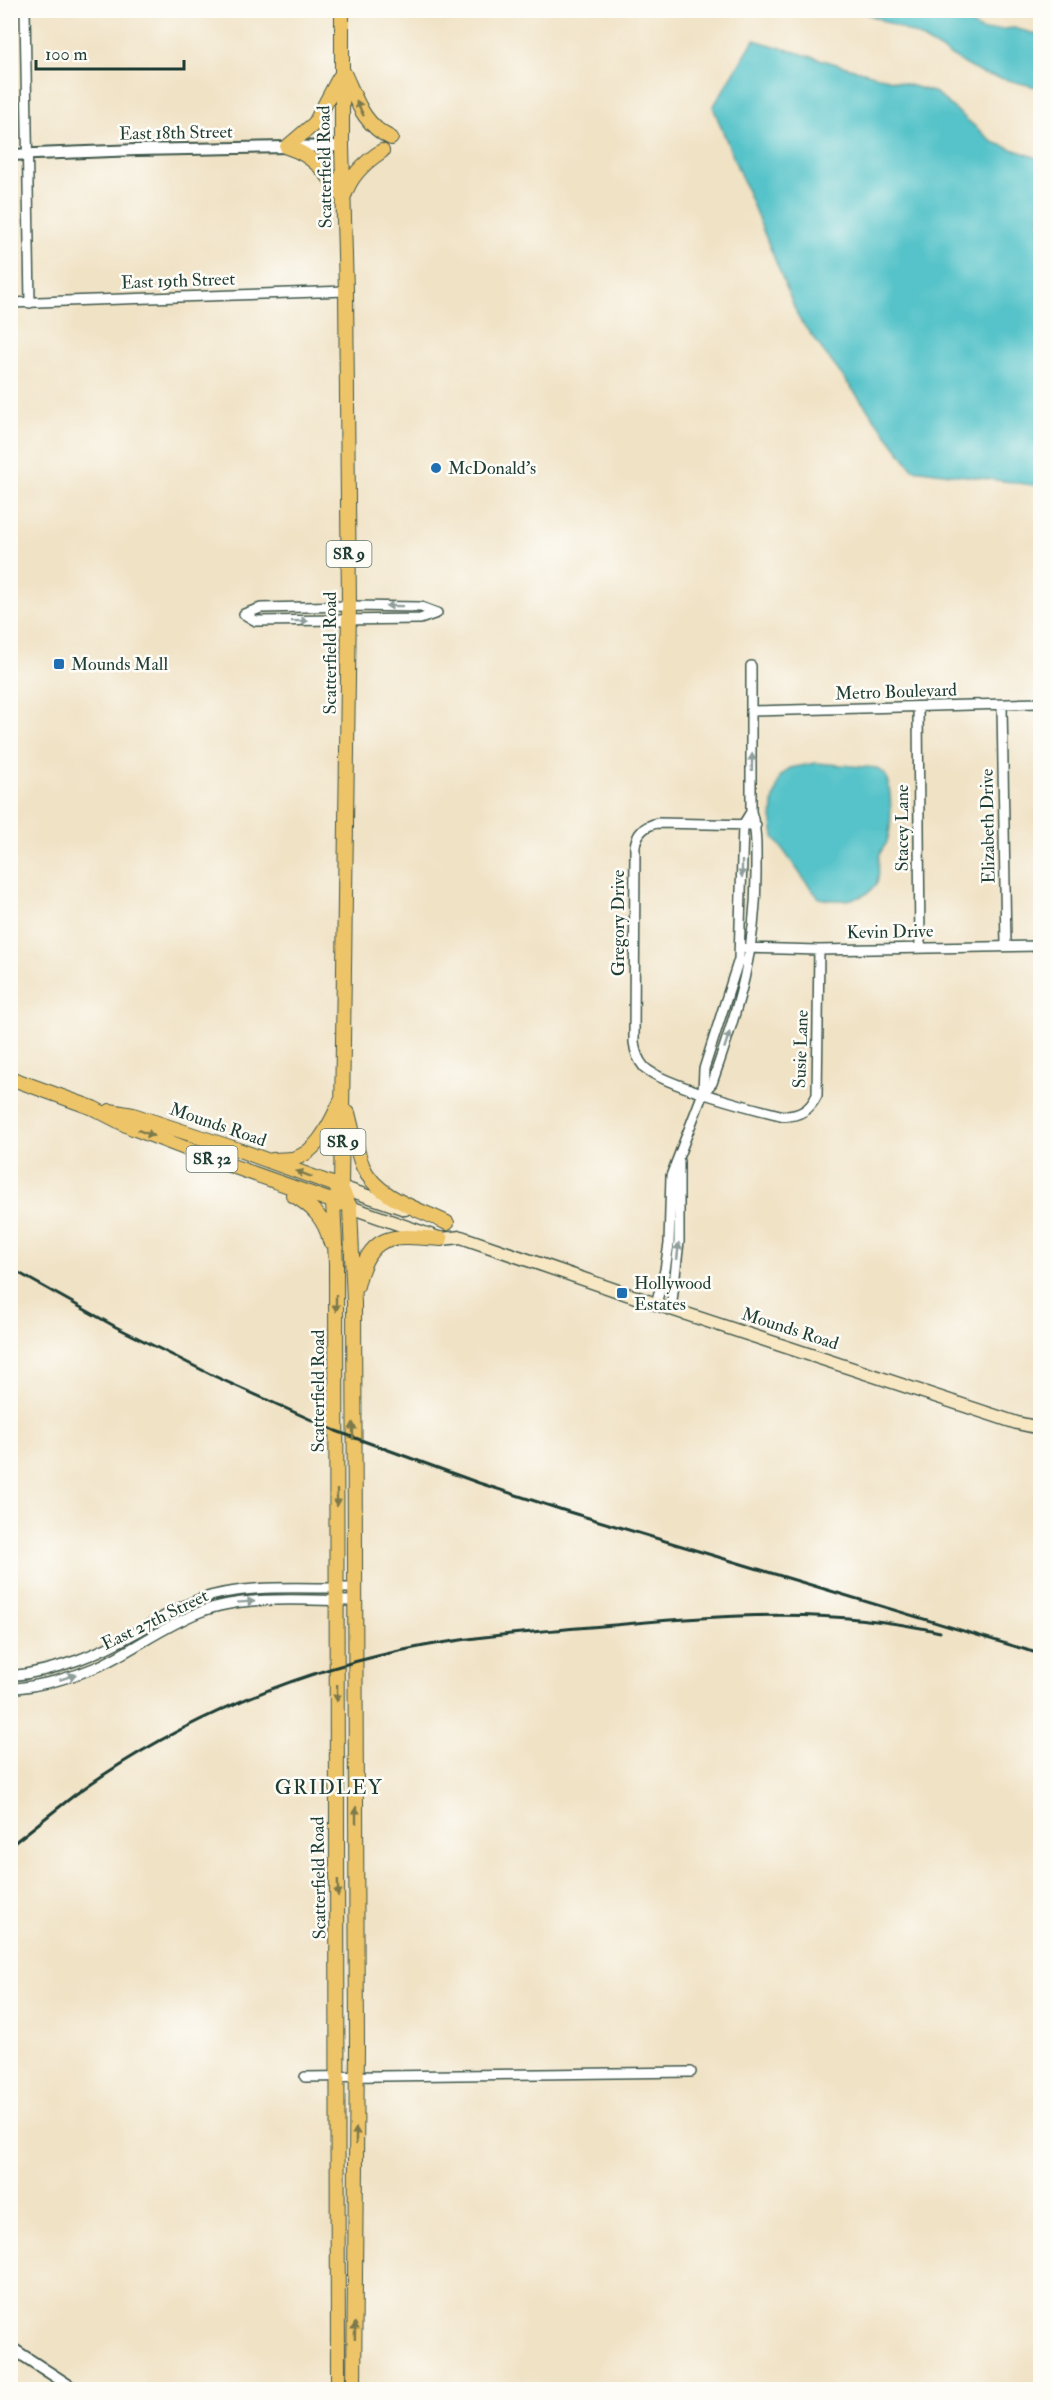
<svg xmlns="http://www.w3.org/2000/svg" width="1051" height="2400" viewBox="0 0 1051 2400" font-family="'IM FELL Double Pica',serif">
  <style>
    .water { fill: #55c3c9; stroke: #3a807e; stroke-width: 1.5 }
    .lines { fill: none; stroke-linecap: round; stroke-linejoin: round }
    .minor-casing { stroke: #3e564a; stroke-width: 12 }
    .tertiary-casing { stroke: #3e564a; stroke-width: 14 }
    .secondary-casing { stroke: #3e564a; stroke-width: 15 }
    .primary-casing { stroke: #3e564a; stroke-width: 16 }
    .minor { stroke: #fff; stroke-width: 9 }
    .tertiary { stroke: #fff; stroke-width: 10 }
    .secondary { stroke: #f8e7c3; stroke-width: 12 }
    .primary { stroke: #eec469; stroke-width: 14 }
    .rail { stroke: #1f3d34; stroke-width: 3 }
    .oneway { fill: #7c7a4c }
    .oneway2 { fill: #8f9e9a }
    .poi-dot { fill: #1f6fb2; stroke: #fdfcf7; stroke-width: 2 }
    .labels { text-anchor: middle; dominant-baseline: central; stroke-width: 5; stroke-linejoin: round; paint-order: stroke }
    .shield { fill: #fdfcf7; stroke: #62766e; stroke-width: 1.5 }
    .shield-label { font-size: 16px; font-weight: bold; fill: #1f3d34 }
    .street-label { font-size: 18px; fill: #1f3d34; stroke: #fdfcf7 }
    .poi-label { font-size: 18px; fill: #1f3d34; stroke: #fdfcf7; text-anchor: start }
    .neighbourhood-label { font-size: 20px; letter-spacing: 1.5px; fill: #1f3d34; stroke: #fdfcf7 }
  </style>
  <rect width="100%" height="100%" fill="#fdfcf7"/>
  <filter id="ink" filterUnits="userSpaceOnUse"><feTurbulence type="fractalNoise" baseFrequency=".0167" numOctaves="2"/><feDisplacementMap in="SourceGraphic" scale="12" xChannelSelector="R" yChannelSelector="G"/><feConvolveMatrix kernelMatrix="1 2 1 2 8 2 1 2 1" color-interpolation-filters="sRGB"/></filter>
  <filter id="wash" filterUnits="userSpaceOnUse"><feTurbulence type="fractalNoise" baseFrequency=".008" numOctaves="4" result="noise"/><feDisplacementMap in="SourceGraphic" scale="24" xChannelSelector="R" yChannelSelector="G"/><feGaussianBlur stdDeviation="1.35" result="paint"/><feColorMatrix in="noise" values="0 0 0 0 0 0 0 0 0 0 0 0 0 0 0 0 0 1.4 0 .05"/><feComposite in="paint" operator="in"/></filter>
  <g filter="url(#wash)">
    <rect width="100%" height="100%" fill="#f0e2c5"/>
    <path class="water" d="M861 11H946L983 31 1014 28 1040 35V88L980 73 916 35Z
      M754 40 936 93 993 142 1040 159V486L913 469 799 319 713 107Z
      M816 763 877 768C878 769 884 773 884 773 893 787 892 827 887 842 885 846 881 850 880 854 876 864 882 876 875 886 863 902 837 902 819 898L806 882 774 837 772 823 773 802 780 777 790 768Z"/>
  </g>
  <g filter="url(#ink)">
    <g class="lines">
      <g class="minor-casing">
        <path id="minor" d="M25 10 30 303
          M10 303 346 291
          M244 614 256 621 420 619 437 613
          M244 614 261 608 349 606 421 607 437 613
          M1002 705 1006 946
          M918 708 920 948
          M752 711 1040 703
          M756 825 657 823C645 826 637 832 635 846L634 1042C635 1051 638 1060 644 1067 662 1085 755 1109 784 1116 800 1116 810 1110 817 1095L819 950
          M746 948 819 950 1040 946
          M703 1093 712 1083C739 1007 757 948 756 867 756 848 757 830 751 812V666
          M656 1304 665 1270 669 1244 671 1176 703 1093 704 1069 739 959 743 825 751 812
          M671 1309 679 1242V1161
          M10 1676C58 1671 98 1654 139 1631 158 1620 178 1607 200 1599 248 1583 304 1589 354 1588
          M10 1689C41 1686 71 1678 99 1666 133 1650 164 1626 200 1612 242 1595 308 1600 354 1601
          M305 2077 691 2072"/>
      </g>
      <g class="tertiary-casing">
        <path id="tertiary" d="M10 155 137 150 342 146
          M10 2347 76 2390"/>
      </g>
      <g class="secondary-casing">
        <path id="secondary" d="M341 1187 405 1209
          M350 1207 441 1239 461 1237 656 1304 1017 1423 1040 1428"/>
      </g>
      <g class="primary-casing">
        <path id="primary" d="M342 10V146L346 291 349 606 341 1187 350 1207 354 1303 357 2048 354 2390
          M344 73C356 99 363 125 391 138
          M287 147 315 123 339 78
          M287 147C313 155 328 173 342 196
          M345 194C351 175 365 162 382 151
          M10 1078 93 1108 130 1127 229 1165 340 1204
          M110 1111 133 1115 236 1149 341 1187
          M348 1113C353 1131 356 1151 363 1167 377 1198 419 1209 447 1223
          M273 1160C279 1159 286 1160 292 1159 318 1154 331 1121 341 1101
          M293 1195C312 1206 325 1219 330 1241
          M357 1286C370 1231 392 1235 441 1239
          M338 2390 336 1265 333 1202 341 1187"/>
      </g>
      <use href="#minor" class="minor"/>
      <use href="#tertiary" class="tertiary"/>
      <use href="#secondary" class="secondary"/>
      <use href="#primary" class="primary"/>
      <path class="rail" d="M10 1268 116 1327 214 1376 336 1431 479 1483 569 1512 1040 1654
        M10 1846C32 1829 54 1811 76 1794 178 1720 300 1669 424 1646 490 1634 558 1630 625 1624 731 1614 835 1608 940 1632"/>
    </g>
    <defs><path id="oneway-solid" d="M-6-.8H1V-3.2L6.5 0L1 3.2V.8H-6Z" transform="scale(1.5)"/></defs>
    <g class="oneway">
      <use href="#oneway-solid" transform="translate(360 108) rotate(-115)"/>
      <use href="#oneway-solid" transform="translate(146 1133) rotate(21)"/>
      <use href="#oneway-solid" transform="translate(304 1174) rotate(-160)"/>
      <use href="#oneway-solid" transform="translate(336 1303) rotate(90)"/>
      <use href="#oneway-solid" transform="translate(353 1431) rotate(-90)"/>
      <use href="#oneway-solid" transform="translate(337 1498) rotate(90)"/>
      <use href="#oneway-solid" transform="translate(337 1693) rotate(91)"/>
      <use href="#oneway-solid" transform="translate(356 1815) rotate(-90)"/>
      <use href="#oneway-solid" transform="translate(338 1888) rotate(89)"/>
      <use href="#oneway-solid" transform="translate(356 2136) rotate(-89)"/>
      <use href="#oneway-solid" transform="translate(355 2331) rotate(-89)"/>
    </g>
    <g class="oneway2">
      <use href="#oneway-solid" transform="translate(394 606) rotate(-179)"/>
      <use href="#oneway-solid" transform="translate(300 621) rotate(-1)"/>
      <use href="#oneway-solid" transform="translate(752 762) rotate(-89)"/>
      <use href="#oneway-solid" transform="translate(742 869) rotate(90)"/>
      <use href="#oneway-solid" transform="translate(727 1040) rotate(-72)"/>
      <use href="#oneway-solid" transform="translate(678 1251) rotate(-84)"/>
      <use href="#oneway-solid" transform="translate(246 1602) rotate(-4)"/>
      <use href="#oneway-solid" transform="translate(68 1677) rotate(-18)"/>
    </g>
  </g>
  <g class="poi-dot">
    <circle cx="436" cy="468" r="6"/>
    <rect x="53" y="658" width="12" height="12" rx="3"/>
    <rect x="616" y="1287" width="12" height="12" rx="3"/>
  </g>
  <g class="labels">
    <g class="shield">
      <rect x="326.5" y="541" width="45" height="26" rx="4.5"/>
      <rect x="320.5" y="1129" width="45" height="26" rx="4.5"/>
      <rect x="186.5" y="1146" width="51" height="26" rx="4.5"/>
    </g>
    <g class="shield-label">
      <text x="349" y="554">SR 9</text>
      <text x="343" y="1142">SR 9</text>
      <text x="212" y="1159">SR 32</text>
    </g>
    <g class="street-label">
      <text transform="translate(176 133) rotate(-1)">East 18th Street</text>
      <text transform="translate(325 167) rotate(-91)">Scatterfield Road</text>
      <text transform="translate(178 281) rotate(-2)">East 19th Street</text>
      <text transform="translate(330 653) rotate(-90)">Scatterfield Road</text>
      <text transform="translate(896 692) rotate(-2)">Metro Boulevard</text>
      <text transform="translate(988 826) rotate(-91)">Elizabeth Drive</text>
      <text transform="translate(902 828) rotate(-90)">Stacey Lane</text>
      <text transform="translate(618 923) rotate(-90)">Gregory Drive</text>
      <text transform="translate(890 932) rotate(-1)">Kevin Drive</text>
      <text transform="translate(801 1049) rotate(-88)">Susie Lane</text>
      <text transform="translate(218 1125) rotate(19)">Mounds Road</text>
      <text transform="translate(790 1329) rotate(18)">Mounds Road</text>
      <text transform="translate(318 1391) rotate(-90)">Scatterfield Road</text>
      <text transform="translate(155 1620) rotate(-26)">East 27th Street</text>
      <text transform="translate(319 1878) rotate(-91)">Scatterfield Road</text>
    </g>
    <g class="poi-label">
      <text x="448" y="468">McDonald's</text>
      <text x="71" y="664">Mounds Mall</text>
      <text x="634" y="1283">Hollywood<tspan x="634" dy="21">Estates</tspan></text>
    </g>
    <g class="neighbourhood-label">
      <text x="329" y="1787">GRIDLEY</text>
    </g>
  </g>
  <rect width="1051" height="2400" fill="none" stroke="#fdfcf7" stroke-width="36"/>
  <path d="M36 60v9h148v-9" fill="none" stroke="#1f3d34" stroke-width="3"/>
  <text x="45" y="60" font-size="18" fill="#1f3d34" stroke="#fdfcf7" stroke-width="4.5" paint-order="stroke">100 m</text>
</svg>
